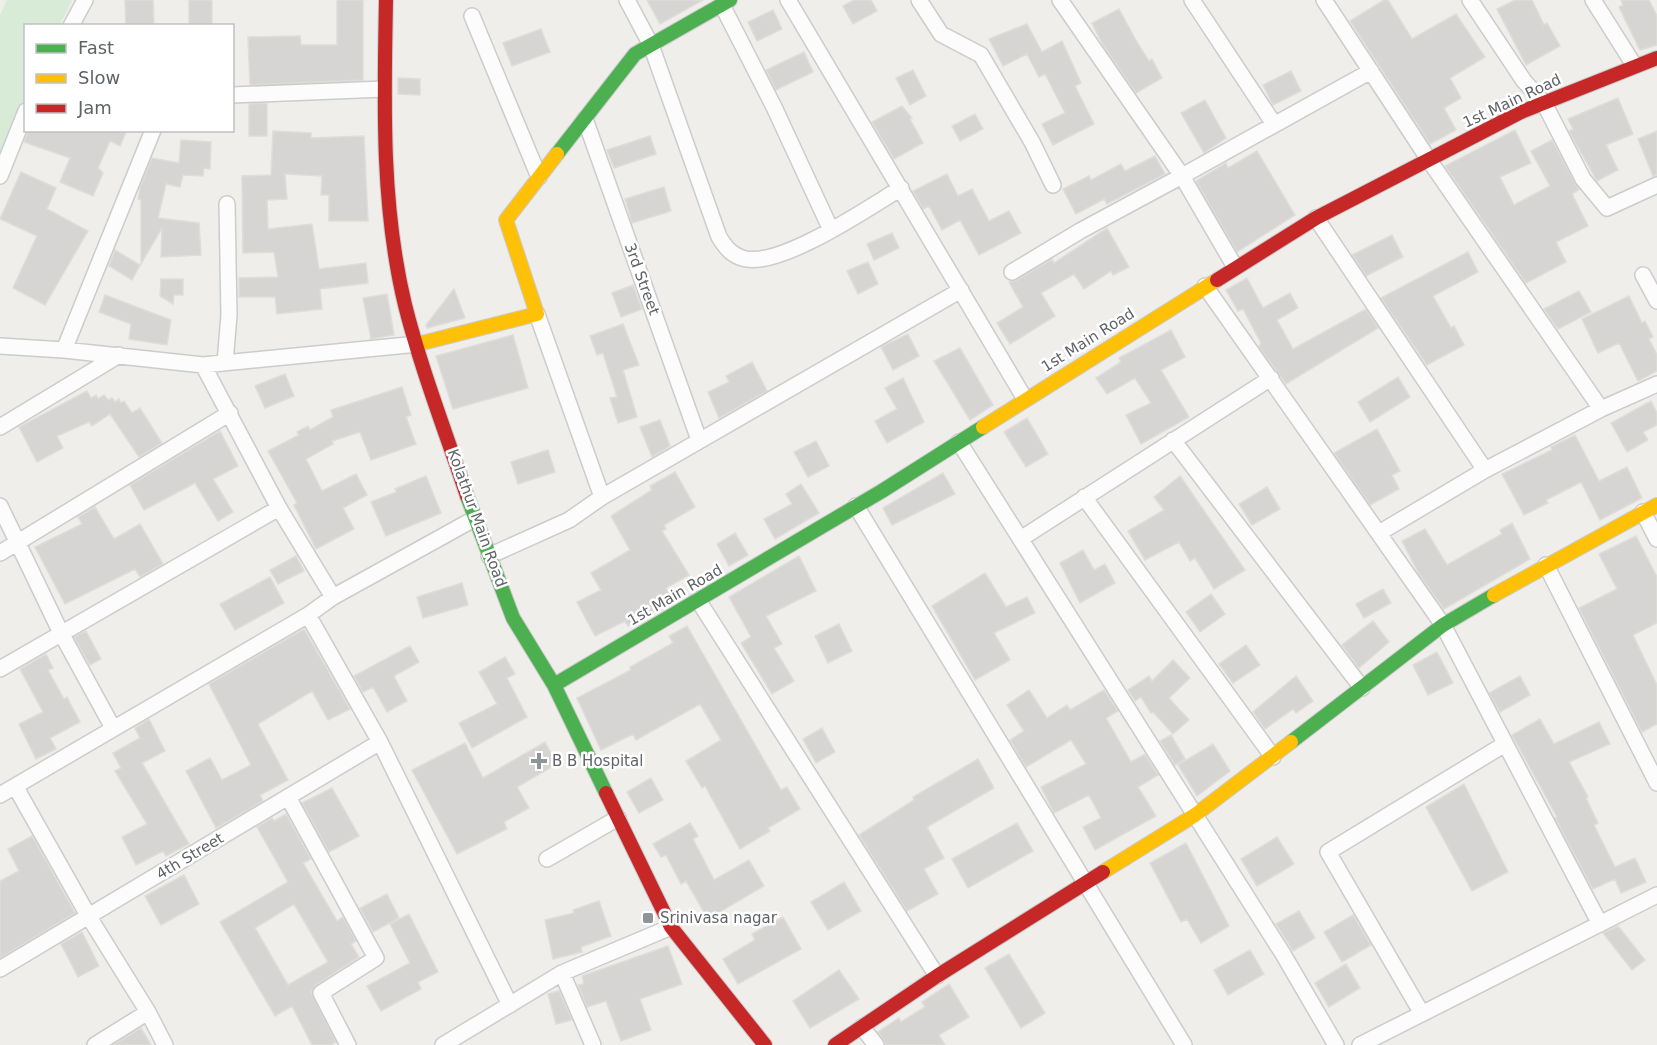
<svg xmlns="http://www.w3.org/2000/svg" width="1657" height="1045" viewBox="0 0 1657 1045" font-family="'DejaVu Sans',sans-serif">
  <style>
    .green { fill: #d8ebd6 }
    .building { fill: #d6d5d3; stroke: #deddd9; stroke-width: 1.5; fill-rule: evenodd }
    .lines { fill: none; stroke-linecap: round; stroke-linejoin: round }
    .street-casing { stroke: #cbcccc; stroke-width: 18 }
    .fast-casing { stroke: #cacacb; stroke-width: 16 }
    .slow-casing { stroke: #cacacb; stroke-width: 16 }
    .jam-casing { stroke: #cacacb; stroke-width: 16 }
    .street { stroke: #fdfcfc; stroke-width: 15 }
    .fast { stroke: #4caf50; stroke-width: 14 }
    .slow { stroke: #ffc107; stroke-width: 14 }
    .jam { stroke: #c62828; stroke-width: 14 }
    .poi-dot { fill: #919496; stroke: #fff; stroke-width: 2 }
    .labels { text-anchor: middle; dominant-baseline: central; stroke-width: 5; stroke-linejoin: round; paint-order: stroke }
    .street-label { font-size: 15px; fill: #5f6368; stroke: #fff }
    .poi-label { font-size: 15px; fill: #5f6368; stroke: #fff; text-anchor: start }
  </style>
  <rect width="100%" height="100%" fill="#efeeea"/>
  <path class="green" d="M7 0H72L60 25 26 26 25 102 0 159V15Z"/>
  <path class="building" d="M125 0H153L154 26H126Z
    M189 0H212V26H189Z
    M337 0H363V80L250 85 248 37 300 36 301 45H337Z
    M647 0H703L660 24Z
    M854 0H871L877 11 853 24 843 6Z
    M1384 0H1388L1412 39 1456 14 1485 57 1450 78 1461 98 1444 108 1456 130 1430 144 1350 21Z
    M1515 0H1532L1544 25 1547 23 1560 46 1526 65 1497 9Z
    M1621 0H1649L1657 16V45L1640 50 1619 7 1623 5Z
    M1119 9 1137 42 1149 61 1152 59 1162 78 1136 93 1103 45 1092 23Z
    M773 10 782 29 757 41 748 22Z
    M1027 24 1042 52 1062 41 1081 83 1075 86 1094 124 1053 145 1042 124 1065 113 1045 74 1039 77 1027 54 1003 66 989 39Z
    M541 29 550 52 512 66 503 43Z
    M804 52 813 72 776 90 766 70Z
    M913 70 926 96 910 105 896 78Z
    M1291 71 1301 91 1273 105 1263 85Z
    M398 78 420 79V95L398 94Z
    M1618 98 1633 134 1606 145 1618 170 1597 181 1569 131 1573 129 1568 119Z
    M1205 100 1226 138 1204 153 1181 113Z
    M267 103V136H249V104Z
    M902 106 912 118 910 119 923 143 894 159 872 122Z
    M975 114 983 129 960 141 952 126Z
    M29 130H127L120 146 110 141 98 168 103 173 93 196 60 182 70 158 24 142Z
    M1515 130 1531 163 1500 177 1514 205 1550 186 1531 151 1552 140 1579 190 1573 193V196L1588 226 1556 242 1566 262 1526 283 1445 166Z
    M273 131 311 133V138L364 136 368 221H329V195H321L322 176 285 174 287 199 267 200 268 229 312 224 319 269 366 263 368 283 320 289 322 309 277 314 275 297H239V278L278 277 274 252 243 253 242 176 271 175Z
    M1657 131V175L1653 176 1638 139Z
    M650 136 656 154 614 168 607 150Z
    M181 140 211 142 210 169 204 168 203 176 183 175 180 187 166 184 158 218 199 223 201 255 161 257 162 228 141 264V200L138 199 140 188 152 158 179 163Z
    M1257 151 1295 215 1237 252 1196 181 1226 163 1228 168Z
    M1155 156 1165 174 1107 204 1104 199 1076 214 1063 189 1089 176 1091 180 1121 164 1125 171Z
    M21 172 56 188 47 209 88 231 45 305 13 288 37 236 0 219Z
    M947 174 958 196 972 189 989 221 1009 211 1021 233 979 255 960 220 942 230 929 206 923 209 913 191Z
    M664 187 671 211 632 223 625 199Z
    M1107 228 1129 267 1113 275 1111 271 1084 289 1074 274 1041 293 1055 316 1010 344 997 323 1023 307 1009 282 1017 280 1052 259 1054 263Z
    M892 233 899 248 874 260 867 244Z
    M1392 235 1403 257 1366 276 1352 255Z
    M115 250 140 265 132 280 109 266Z
    M1468 252 1478 272 1433 296 1451 328 1454 326 1464 345 1427 365 1381 298Z
    M868 262 878 284 858 294 847 271Z
    M1247 278 1263 308 1290 293 1298 308 1277 320 1293 349 1366 309 1378 328 1286 384 1259 347 1261 343 1243 309 1238 311 1226 290Z
    M161 279H183V295H174L173 304 160 296Z
    M633 285 642 309 621 317 612 293Z
    M454 289 465 318 427 328 426 325Z
    M1579 291 1591 312 1558 329 1544 309Z
    M387 294 394 335 371 339 363 298Z
    M105 295 171 320 167 345 129 339 131 324 99 312Z
    M1629 296 1642 323 1645 321 1653 337 1649 339 1657 355V371L1638 381 1619 343 1598 353 1582 319Z
    M623 324 639 365 623 370 637 417 618 423 610 398 617 397 603 353 597 355 590 336Z
    M1171 330 1185 357 1161 370 1189 417 1141 444 1126 415 1151 403 1135 378 1107 394 1096 378 1121 362 1119 358Z
    M908 334 919 356 893 370 881 347Z
    M513 335 528 388 453 409 436 356Z
    M960 348 993 405 970 420 934 361Z
    M752 362 767 391 719 418 708 392 729 382 726 376Z
    M285 374 294 396 265 408 255 386Z
    M1398 377 1410 397 1370 422 1358 402Z
    M903 378 924 422 887 443 875 421 897 409 885 388Z
    M402 387 411 415 406 417 416 444 371 460 360 432 332 441 333 444 306 459 322 491 356 474 367 495 343 508 354 529 316 549 294 505 297 503 268 451 299 435 297 432 308 426 310 430 333 417 331 410Z
    M87 391 91 398 96 395 98 399 104 395 108 400 112 398 115 402 119 399 121 403 124 401 132 413 140 408 162 443 139 457 110 414 92 426 89 422 57 436 63 448 37 462 19 427Z
    M1651 401 1657 413V425L1643 432 1648 440 1627 452 1611 423Z
    M1027 418 1048 454 1026 467 1004 432Z
    M660 420 670 446 652 457 640 427Z
    M1377 429 1400 471 1392 475 1399 489 1370 505 1334 453Z
    M220 431 238 466 213 479 233 512 218 521 195 483 144 510 130 485Z
    M1575 435 1599 481 1627 467 1642 498 1600 520 1581 482 1546 500 1548 503 1524 515 1502 474 1552 450 1551 447Z
    M816 441 829 466 808 477 794 452Z
    M548 450 555 472 518 484 511 462Z
    M675 472 695 507 664 525 666 529 662 531 689 575 666 588 673 599 628 626 625 621 595 636 577 602 601 590 591 573 630 550 611 516 652 490 650 486Z
    M943 473 955 494 892 525 883 508Z
    M426 476 441 513 386 536 371 502 396 492 395 489Z
    M1180 476 1245 570 1214 589 1195 558 1190 561 1179 542 1145 560 1128 531 1164 510 1154 497Z
    M801 484 819 513 775 539 764 519 792 504 786 494Z
    M1267 487 1280 509 1252 525 1239 504Z
    M95 507 114 539 140 524 163 564 140 577 135 569 65 604 35 547 82 524 78 517Z
    M1512 523 1530 559 1444 609 1419 574 1402 541 1425 529 1447 565 1502 534 1500 530Z
    M735 533 748 555 729 566 717 544Z
    M1636 536 1657 577V623L1633 635 1657 685V724L1642 732 1579 608 1617 589 1599 554Z
    M1083 550 1094 570 1105 564 1115 583 1080 603 1060 563Z
    M296 556 304 571 278 584 270 570Z
    M799 556 816 591 766 616 782 644 774 648 794 681 772 694 741 643 751 637 729 597Z
    M985 573 1006 607 1027 597 1035 613 994 633 1010 660 975 680 932 606Z
    M270 577 284 603 235 630 220 604Z
    M462 583 468 605 423 618 417 597Z
    M1383 589 1391 603 1364 618 1356 604Z
    M1211 594 1225 614 1200 632 1186 612Z
    M1373 621 1389 642 1359 668 1342 645Z
    M839 624 852 651 828 663 815 636Z
    M687 626 781 790 787 787 800 809 768 828 770 831 740 849 705 786 702 788 686 761 721 740 700 704 636 740 633 734 601 750 577 698 631 670 630 667 673 643 669 636Z
    M304 629 350 709 328 720 312 691 258 724 288 780 260 795 263 801 216 828 186 771 210 758 222 780 251 765 209 684Z
    M86 631 101 659 90 665 74 637Z
    M1246 645 1260 665 1233 683 1219 664Z
    M410 646 419 662 394 676 407 701 387 712 373 687 363 692 354 676Z
    M1437 652 1453 683 1428 695 1413 665Z
    M46 654 53 668 48 670 64 699 67 697 80 722 50 738 56 749 36 759 19 724 43 712 20 669Z
    M505 657 515 674 507 678 527 717 472 748 459 723 497 704 479 672Z
    M1173 660 1190 678 1169 698 1189 720 1173 734 1153 712 1151 713 1141 697 1135 701 1128 690 1149 676 1152 681Z
    M1296 676 1313 701 1296 713 1293 709 1265 729 1253 712Z
    M1520 676 1530 695 1500 712 1489 693Z
    M1029 690 1047 718 1067 705 1070 710 1104 690 1118 711 1106 718 1131 762 1145 754 1158 775 1138 787 1156 816 1095 850 1083 827 1101 818 1089 795 1054 813 1041 787 1086 764 1071 740 1026 767 1010 740 1024 731 1007 705Z
    M149 719 165 751 142 763 189 844 166 856 163 851 136 865 122 837 147 824 115 771 121 768 113 753 140 738 135 728Z
    M1540 719 1554 744 1599 722 1610 744 1569 762 1588 797 1586 798 1598 823 1594 825 1615 867 1635 858 1646 882 1621 893 1615 879 1593 889 1555 818 1557 817 1512 735Z
    M822 728 835 752 816 763 803 739Z
    M1171 735 1185 759 1175 765 1160 741Z
    M545 742 557 764 517 787 529 808 504 822 507 829 457 854 412 770 465 743 483 778Z
    M1213 744 1230 771 1197 796 1178 765Z
    M978 759 994 788 927 827 944 858 924 869 938 894 907 911 859 835 914 800 913 797Z
    M651 778 663 800 639 813 627 792Z
    M1464 784 1508 872 1472 891 1426 807Z
    M332 788 359 836 329 852 302 803Z
    M286 814 311 859 303 863 337 921 343 917 356 941 351 944 359 957 316 985 311 992 336 1042 331 1045H312L292 1006 275 1016 220 922 288 882 257 827 272 818 274 821ZM294 904 328 962 288 985 255 928Z
    M690 823 698 836 693 839 714 880 749 860 764 886 708 919 686 881 681 884 666 855 661 857 653 844Z
    M1017 823 1033 851 968 888 952 859Z
    M32 836 75 913 0 958V881L19 871 8 849Z
    M1277 837 1294 864 1257 886 1241 859Z
    M1186 843 1229 926 1201 943 1187 919 1181 922 1150 863Z
    M184 875 199 904 161 925 145 896Z
    M844 882 861 911 828 930 811 902Z
    M387 894 399 918 373 932 360 908Z
    M599 901 611 936 581 947 582 952 553 959 545 920 574 913 573 910Z
    M1299 911 1315 938 1293 951 1276 924Z
    M409 914 438 972 418 982 421 989 381 1011 367 986 410 963 390 924Z
    M1353 915 1371 945 1342 962 1324 932Z
    M783 917 801 949 738 984 723 959 755 940 752 934Z
    M1618 926 1645 960 1632 970 1603 933Z
    M82 932 99 966 78 977 61 944Z
    M668 946 682 984 640 999 651 1030 621 1041 606 1001 587 1007 578 985 584 984 582 976Z
    M1250 950 1264 974 1228 995 1214 970Z
    M1009 954 1045 1013 1021 1028 985 968Z
    M1346 964 1360 988 1329 1007 1315 983Z
    M839 970 859 999 810 1028 793 1001Z
    M949 984 969 1017 939 1035 945 1045H886L878 1032 899 1018 901 1022 925 1007 922 1002Z
    M559 991 572 1020 556 1024 548 994Z
    M141 1028 151 1045H113Z"/>
  <g class="lines">
    <g class="street-casing">
      <path id="street" d="M627 0 651 45 719 237C726 248 732 256 746 259 783 266 868 208 901 188
        M788 0 1025 399
        M919 0 941 34 981 55 1032 142 1053 185
        M1060 0 1182 176 1371 71
        M1192 0 1274 124
        M1324 0 1429 160 1601 409 1657 384
        M1470 0 1524 81 1544 103 1583 179 1607 208 1657 185
        M1593 0 1634 65
        M722 5 774 107 831 230
        M472 16 539 177
        M71 26 85 0
        M232 95 384 89
        M585 119 699 440
        M0 176 26 111
        M1316 218 1485 470
        M1012 272 1080 231 1182 176 1235 267
        M1643 275 1657 301
        M1205 286 1443 625 1600 924
        M0 346 64 350 203 365 418 344
        M64 350 153 130
        M225 363 229 315 227 204
        M203 365 279 508 333 597
        M0 427 119 355
        M1173 440 1362 688
        M959 442 1283 954 1336 1045
        M602 497 961 290
        M1084 497 1273 757
        M0 506 61 633 113 728
        M856 506 1184 1045
        M1643 512 1657 539
        M1379 533 1485 470 1601 409
        M1022 538 1271 378
        M0 553 230 413
        M489 556 569 520 602 497 537 314
        M1546 565 1657 783
        M698 600 937 976
        M308 615 380 742 510 1005
        M0 669 279 508
        M15 786 89 917 148 1012 165 1045
        M0 795 308 615 333 597 474 519
        M288 797 376 958 321 993 348 1045
        M547 859 618 818
        M0 969 380 742
        M562 973 593 1045
        M1421 1012 1328 852 1505 744
        M862 1027 876 1045
        M95 1045 148 1012
        M443 1045 562 973 671 927
        M1360 1045 1657 895"/>
    </g>
    <g class="fast-casing">
      <path id="fast" d="M557 154 635 54 730 0
        M467 496 513 618 554 685 606 793
        M554 685 882 491 983 427
        M1291 742 1443 625 1494 595"/>
    </g>
    <g class="slow-casing">
      <path id="slow" d="M418 344 537 314 506 220 557 154
        M983 427 1217 280
        M1494 595 1657 505
        M1103 872 1195 815 1291 742"/>
    </g>
    <g class="jam-casing">
      <path id="jam" d="M386 0C384 101 381 206 405 305 421 369 446 433 467 496
        M1217 280 1316 218 1521 112 1657 58
        M606 793 671 927 765 1045
        M835 1045 937 976 1103 872"/>
    </g>
    <use href="#street" class="street"/>
    <use href="#fast" class="fast"/>
    <use href="#slow" class="slow"/>
    <use href="#jam" class="jam"/>
  </g>
  <g class="poi-dot">
    <path d="M536 752h6v6h6v6h-6v6h-6v-6h-6v-6h6z"/>
    <rect x="642" y="912" width="12" height="12" rx="3"/>
  </g>
  <g class="labels">
    <g class="street-label">
      <text transform="translate(1512 101) rotate(-25)">1st Main Road</text>
      <text transform="translate(642 279) rotate(70)">3rd Street</text>
      <text transform="translate(1088 340) rotate(-32)">1st Main Road</text>
      <text transform="translate(477 518) rotate(70)">Kolathur Main Road</text>
      <text transform="translate(675 595) rotate(-30)">1st Main Road</text>
      <text transform="translate(190 856) rotate(-31)">4th Street</text>
    </g>
    <g class="poi-label">
      <text x="552" y="761">B B Hospital</text>
      <text x="660" y="918">Srinivasa nagar</text>
    </g>
  </g>
  <rect x="24" y="24" width="210" height="108" fill="#ffffff" stroke="#bfc1c3" stroke-width="1.5"/>
  <rect x="36" y="44" width="30" height="9" fill="#4caf50" stroke="#bfc1c3" stroke-width="1.5"/>
  <text x="78" y="54" font-size="18" fill="#5f6368">Fast</text>
  <rect x="36" y="74" width="30" height="9" fill="#ffc107" stroke="#bfc1c3" stroke-width="1.5"/>
  <text x="78" y="84" font-size="18" fill="#5f6368">Slow</text>
  <rect x="36" y="104" width="30" height="9" fill="#c62828" stroke="#bfc1c3" stroke-width="1.5"/>
  <text x="78" y="114" font-size="18" fill="#5f6368">Jam</text>
</svg>
